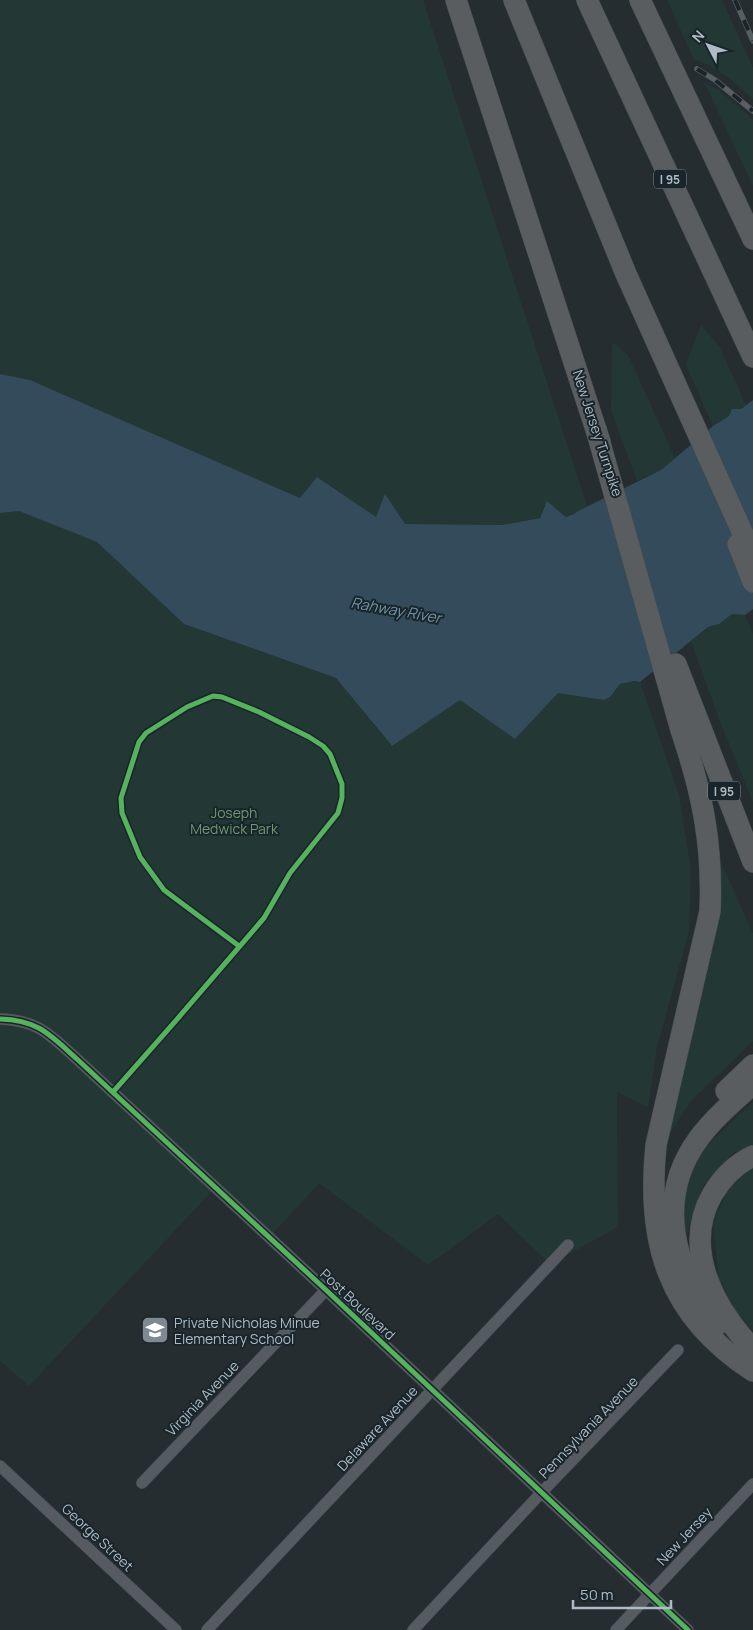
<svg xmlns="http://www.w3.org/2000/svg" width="753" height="1630" viewBox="0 0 753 1630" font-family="Manrope,sans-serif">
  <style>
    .green { fill: #233835 }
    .water { fill: #334b5a }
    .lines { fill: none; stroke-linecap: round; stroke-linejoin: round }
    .minor-casing { stroke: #42494c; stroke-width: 12 }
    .motorway-casing { stroke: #42494d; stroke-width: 22 }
    .minor { stroke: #555b60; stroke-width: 11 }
    .motorway { stroke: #595d60; stroke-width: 21 }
    .rail-casing { stroke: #585f63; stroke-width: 5.5 }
    .rail { stroke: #19252b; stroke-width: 4; stroke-dasharray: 11; stroke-linecap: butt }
    .cycleway-casing { stroke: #19252b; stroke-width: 8 }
    .cycleway { stroke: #56b35d; stroke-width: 5 }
    .labels { text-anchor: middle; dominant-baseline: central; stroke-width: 4; stroke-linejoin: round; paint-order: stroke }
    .shield { fill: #19252b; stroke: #818e96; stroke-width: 1 }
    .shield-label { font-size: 12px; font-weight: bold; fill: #aebbc4 }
    .street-label { font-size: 14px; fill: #aebbc4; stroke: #19252b }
    .park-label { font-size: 14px; fill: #6e996f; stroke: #19252b }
    .poi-label { font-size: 14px; fill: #aebbc4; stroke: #19252b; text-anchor: start }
    .water-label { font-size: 15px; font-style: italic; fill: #6f93a8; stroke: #19252b }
  </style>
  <rect width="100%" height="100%" fill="#252d31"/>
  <path class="green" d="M0 0H423L587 506 574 514 566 517 559 510 544 506 541 517 502 525 405 524 385 495 376 517 317 477 300 498 30 380 0 374Z
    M667 0H722L753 68V99C737 84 716 65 694 60Z
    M704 82 719 90 753 120V186Z
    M701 325 720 348 746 405 713 426 686 365Z
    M612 342 628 355 675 458 661 470 637 481 611 410Z
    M19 511 97 542 184 624 336 678 391 746 460 700 515 739 558 692 604 700 610 697 620 684 634 681 640 682 679 795 691 870 689 931 657 1047 648 1107 617 1092 618 1227 550 1264 498 1214 428 1265 319 1183 266 1241 213 1190 29 1386 0 1361V513Z
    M732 614 745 615 753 634V802L719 719 691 641 708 627 719 624Z
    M720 860 753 934V1041L691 1101 665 1141Z
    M753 1102V1145L733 1153 703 1186 685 1239 680 1207 701 1151Z
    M753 1167V1331L735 1310 719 1277 713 1224 729 1187Z"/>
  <path class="water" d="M0 374 30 380 300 498 317 477 376 517 385 494 405 524 502 525 540 518 547 501 566 517 574 514 580 510 661 470 713 426 729 416 732 409H741L753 400V609L745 615 732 614 719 624 708 627 640 682 634 681 620 684 610 697 604 700 558 693 515 739 460 700 392 746 336 678 184 624 97 542 19 511 0 513Z"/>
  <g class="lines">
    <g class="minor-casing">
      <path id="minor" d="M0 1019C39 1020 51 1036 78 1060L326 1290 688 1630
        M0 1466 176 1630
        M142 1483 326 1290
        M207 1630 568 1245
        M413 1630 542 1492 678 1350
        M616 1630 753 1484"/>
    </g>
    <g class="motorway-casing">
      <path id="motorway" d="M456 0 600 442
        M514 0 626 274 753 556
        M587 0 753 357
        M640 0 753 239
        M596 429 681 730C702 792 713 844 710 911L656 1145C646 1243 668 1316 753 1371
        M738 544 753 582
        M676 664 753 862
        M726 1091 753 1065
        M753 1156C736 1164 722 1178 712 1195 682 1249 714 1308 753 1349
        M717 1325C674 1270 654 1199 699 1138 714 1118 734 1101 753 1084"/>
    </g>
    <use href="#minor" class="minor"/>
    <use href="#motorway" class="motorway"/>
    <g class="rail-casing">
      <path id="rail" d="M735 0 753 41
        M697 69 715 80 753 111"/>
    </g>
    <use href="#rail" class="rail"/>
    <g class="cycleway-casing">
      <path id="cycleway" d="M0 1019C39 1020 51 1036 78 1060L326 1290 688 1630
        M113 1092 179 1017 264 918 290 873 338 813 342 798V784L330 754 323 746 309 737 259 712 222 697 213 696 187 707 146 733 139 742 121 798 122 813 140 857 164 890 239 946"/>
    </g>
    <use href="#cycleway" class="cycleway"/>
  </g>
  <defs>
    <g id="school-square" transform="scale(1.4375)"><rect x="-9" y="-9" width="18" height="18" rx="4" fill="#7e8991" stroke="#19252b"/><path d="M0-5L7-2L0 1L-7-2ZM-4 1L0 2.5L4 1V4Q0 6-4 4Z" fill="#fff"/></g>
  </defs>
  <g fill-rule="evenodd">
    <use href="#school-square" x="155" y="1330"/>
  </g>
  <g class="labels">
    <g class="shield">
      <rect x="654" y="169.5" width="32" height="19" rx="4"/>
      <rect x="708" y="781.5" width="32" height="19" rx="4"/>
    </g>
    <g class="shield-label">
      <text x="670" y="179">I 95</text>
      <text x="724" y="791">I 95</text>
    </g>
    <g class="street-label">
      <text transform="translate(598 433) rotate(72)">New Jersey Turnpike</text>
      <text transform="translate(358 1304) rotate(43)">Post Boulevard</text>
      <text transform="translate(202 1398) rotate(-46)">Virginia Avenue</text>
      <text transform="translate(588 1427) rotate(-46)">Pennsylvania Avenue</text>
      <text transform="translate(377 1428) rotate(-47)">Delaware Avenue</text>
      <text transform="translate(684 1536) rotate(-47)">New Jersey</text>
      <text transform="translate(98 1537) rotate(43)">George Street</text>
    </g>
    <g class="park-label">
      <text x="234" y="812">Joseph<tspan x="234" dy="16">Medwick Park</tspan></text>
    </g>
    <g class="poi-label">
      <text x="174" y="1322">Private Nicholas Minue<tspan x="174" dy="16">Elementary School</tspan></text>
    </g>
    <g class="water-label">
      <text transform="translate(396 610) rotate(10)">Rahway River</text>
    </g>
  </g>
  <g transform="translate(708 45) rotate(311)" stroke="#19252b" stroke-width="4" paint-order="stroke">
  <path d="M0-4L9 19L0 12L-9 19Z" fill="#aebbc4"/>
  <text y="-8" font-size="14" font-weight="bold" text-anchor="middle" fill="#aebbc4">N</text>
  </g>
  <path d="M573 1600v8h98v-8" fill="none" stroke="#aebbc4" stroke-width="2.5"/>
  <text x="580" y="1600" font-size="15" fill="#aebbc4" stroke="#19252b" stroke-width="4" paint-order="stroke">50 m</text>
</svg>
